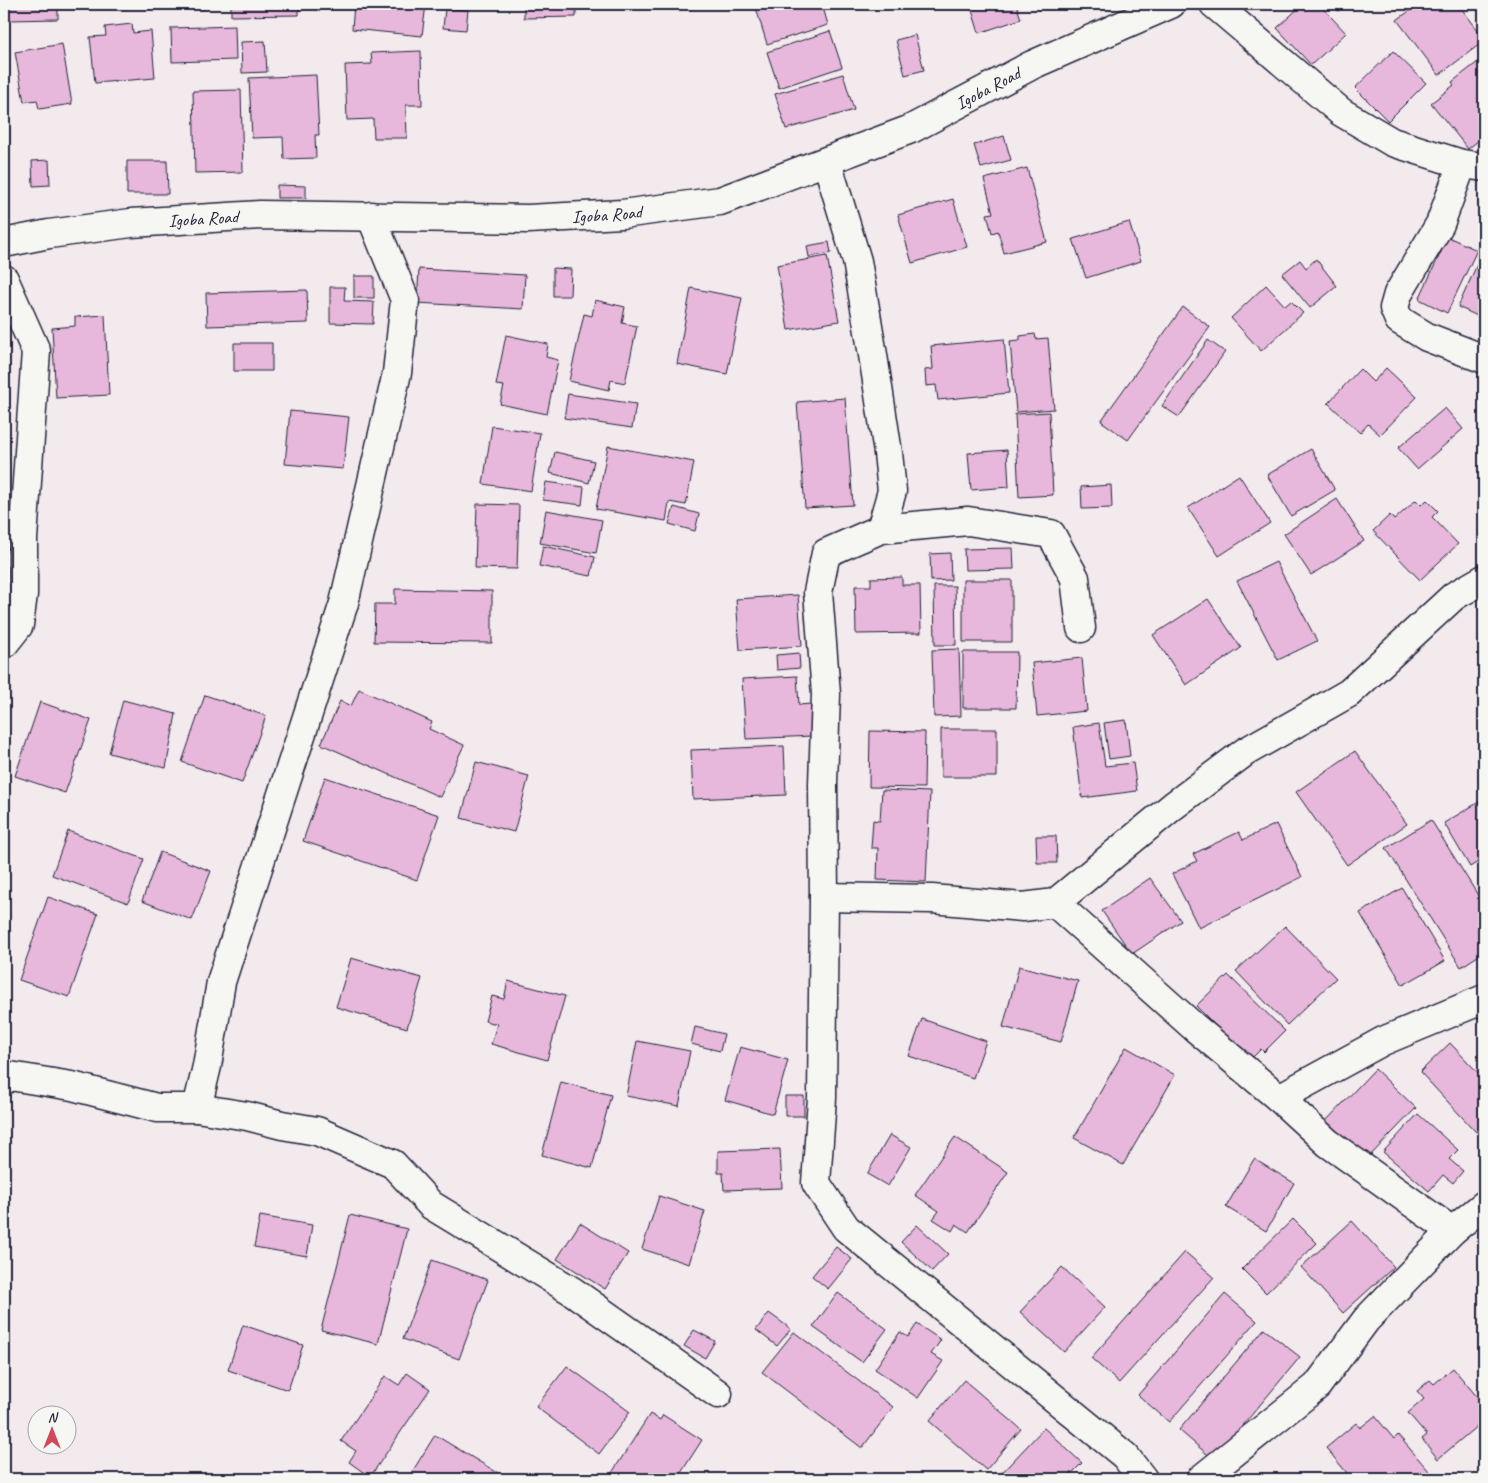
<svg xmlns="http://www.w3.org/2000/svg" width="1488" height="1483" viewBox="0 0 1488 1483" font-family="Caveat,sans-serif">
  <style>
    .building { fill: #e7b8db; stroke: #22223b }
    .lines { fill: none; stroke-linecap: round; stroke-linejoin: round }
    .minor-casing { stroke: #22223b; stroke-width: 31 }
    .minor { stroke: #f6f6f2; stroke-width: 28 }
    .labels { text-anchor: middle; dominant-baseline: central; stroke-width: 4; stroke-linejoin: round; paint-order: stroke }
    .street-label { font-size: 18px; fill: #22223b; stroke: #f6f6f2 }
  </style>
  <rect width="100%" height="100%" fill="#f3eaed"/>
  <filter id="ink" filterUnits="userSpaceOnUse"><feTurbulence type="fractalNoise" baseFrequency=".02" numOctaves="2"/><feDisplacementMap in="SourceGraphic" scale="10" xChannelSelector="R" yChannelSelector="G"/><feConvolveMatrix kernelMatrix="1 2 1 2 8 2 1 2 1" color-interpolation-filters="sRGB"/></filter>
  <g filter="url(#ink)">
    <path class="building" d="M9 4H58V19L9 20Z
      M97 4H135L97 7Z
      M155 4H206L205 9 155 5Z
      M231 4H299V15L231 16Z
      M354 4H426L422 36 352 29Z
      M444 4H468V6Z
      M509 4H576V17L524 18V5Z
      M769 4H822L828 25 767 44 756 8Z
      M970 4H1016L1021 19 979 33Z
      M1303 4H1319L1346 33 1311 65 1277 28Z
      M1333 4H1348L1338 11Z
      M1419 4H1458L1484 38V41L1439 75 1397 20Z
      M445 9 468 10 466 30 443 28Z
      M132 24 133 33 151 31 155 78 95 83 90 37 106 36 105 27Z
      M235 26 236 60 172 62 171 28Z
      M830 31 842 67 779 88 767 52Z
      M915 35 924 70 905 75 896 40Z
      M265 41 267 72 242 73 241 42Z
      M62 44 72 104 39 109 37 100 24 102 15 52Z
      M421 51 422 105H406L407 138H374L373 119 347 120 345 65 372 64 371 53Z
      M1393 51 1426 83 1388 121 1355 88Z
      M1483 58 1484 60V136L1468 149 1431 103 1454 85 1452 82Z
      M843 74 854 110 786 129 775 94Z
      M316 75 319 135H315L316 158 284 159 283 137 252 138 249 78Z
      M241 90 243 172 195 173 193 91Z
      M1004 136 1011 160 981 168 974 145Z
      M49 160 50 185 33 186 32 161Z
      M127 161H167L168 194H127Z
      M1027 168 1047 242 1004 253 998 231 992 233 987 214 993 213 984 179Z
      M277 185 306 186V198H277Z
      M953 199 967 247 912 263 898 215Z
      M1129 222 1141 261 1086 278 1073 239Z
      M1448 237 1477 250 1447 313 1419 299Z
      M829 242 831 253 809 257 807 246Z
      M1484 249V319L1458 307Z
      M827 256 839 321 788 330 777 265Z
      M1316 259 1337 286 1310 308 1282 274 1300 260 1306 268Z
      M553 268 571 269 570 296H553Z
      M419 269 525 275 523 309 417 303Z
      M354 276H374V298H354Z
      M1266 285 1285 306 1291 301 1303 313 1261 351 1231 318Z
      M330 287H345L344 301 374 302 373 324 330 323Z
      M691 288 742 298 727 374 677 364Z
      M307 290 308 323 207 326 206 293Z
      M595 300 625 307 622 323 637 326 625 383 611 380 609 390 569 381 584 314 592 316Z
      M1183 307 1210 327 1128 440 1101 421Z
      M105 315 109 395 56 398 52 328 75 326V317Z
      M1035 334 1036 339 1048 338 1054 409 1016 412 1010 341 1020 340V336Z
      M506 335 548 344 546 357 558 360 547 414 500 404 504 386 496 385Z
      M1004 339 1009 393 938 400 936 385 926 386 925 370 933 369 931 346Z
      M1208 340 1225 352 1179 417 1162 406Z
      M234 343H272V371H234Z
      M1386 368 1417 397 1380 435 1368 424 1360 433 1328 403 1360 369 1373 382Z
      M568 394 636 404 632 428 564 418Z
      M845 398 853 505 805 508 797 402Z
      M1445 408 1463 429 1417 469 1398 448Z
      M290 411 349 417 343 469 285 464Z
      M1049 412 1053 495 1019 497 1015 414Z
      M492 426 540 433 531 491 483 484Z
      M608 446 694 462 686 505 669 502 666 521 596 509Z
      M1311 449 1335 490 1291 516 1267 475Z
      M1007 450 1009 487 971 490 968 453Z
      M555 452 594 461 589 483 550 473Z
      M1239 475 1270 523 1219 556 1188 508Z
      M546 482 584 487 582 505 543 500Z
      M1111 485 1112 508 1082 509 1081 487Z
      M1337 499 1364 541 1311 575 1284 534Z
      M1416 500 1421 505 1427 500 1438 511 1432 517 1458 544 1420 580 1373 531 1390 515 1394 520Z
      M477 504 519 505 517 569 475 568Z
      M674 507 699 514 695 531 669 524Z
      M546 510 602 520 596 553 540 543Z
      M543 546 595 557 591 576 539 566Z
      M1013 548 1014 569 965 570 964 549Z
      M950 553 951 580 931 581 930 554Z
      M1276 562 1317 641 1278 660 1237 581Z
      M902 577V585H920L921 633 856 634 855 586H871V578Z
      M963 580H1012V642H963Z
      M934 586H955L956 645H935Z
      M395 589 492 591V643L374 642 375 604H395Z
      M798 595 802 646 740 650 736 599Z
      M1208 599 1241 648 1186 685 1153 635Z
      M959 649 961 716 934 717 932 650Z
      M963 652H1017L1016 708H963Z
      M799 653 800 668 777 670 776 655Z
      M1082 658 1087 711 1037 716 1032 663Z
      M797 676 799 705 811 704 813 736 746 739 742 679Z
      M359 689 432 722 429 729 464 745 440 797 321 744 340 701 351 706Z
      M205 695 266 716 242 783 182 762Z
      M123 700 176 714 166 768 109 753Z
      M40 702 91 720 65 793 15 776Z
      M1126 720 1130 756 1109 759 1104 723Z
      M1099 723 1105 766 1133 763 1137 791 1082 798 1073 727Z
      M941 729H997V777H941Z
      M870 731 925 732 924 788 869 787Z
      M784 746 786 795 693 799 691 750Z
      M1355 751 1407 824 1347 865 1296 792Z
      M476 762 529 776 514 832 461 818Z
      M325 777 439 815 417 880 303 841Z
      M882 790 930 792 926 882 877 880 878 848H871L873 820 880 821Z
      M1484 799V858L1470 867 1444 823Z
      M1431 820 1484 905V952L1461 967 1386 848Z
      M1276 824 1302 877 1199 928 1172 874 1197 861 1193 854 1239 832 1243 840Z
      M68 831 144 859 128 903 52 875Z
      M1036 836H1056L1057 863H1037Z
      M160 852 211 871 192 920 142 901Z
      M1150 878 1181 921 1132 954 1102 911Z
      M1402 888 1445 961 1403 985 1360 913Z
      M48 897 98 914 69 997 19 980Z
      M1285 926 1336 978 1287 1025 1236 971Z
      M351 958 422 978 407 1028 336 1007Z
      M1019 966 1078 981 1061 1042 1003 1027Z
      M1228 975 1285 1031 1264 1052 1261 1049 1250 1060 1196 1006Z
      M508 981 565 996 547 1060 491 1044 497 1024 485 1021 492 996 504 999Z
      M922 1019 986 1041 973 1078 909 1056Z
      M695 1027 724 1034 720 1051 691 1044Z
      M637 1041 690 1051 679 1106 626 1096Z
      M1450 1043 1484 1079V1124L1476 1132 1420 1072Z
      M740 1047 788 1060 773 1114 725 1100Z
      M1126 1047 1175 1075 1123 1165 1074 1138Z
      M1375 1069 1416 1108 1367 1159 1326 1121Z
      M561 1082 611 1095 592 1168 542 1155Z
      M785 1096H804V1116H785Z
      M1418 1114 1458 1150 1449 1159 1463 1171 1453 1183 1443 1175 1429 1191 1383 1152Z
      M890 1135 911 1147 888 1186 867 1174Z
      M955 1137 1008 1172 968 1232 956 1224 952 1231 933 1219 939 1211 915 1195Z
      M780 1149 782 1188 724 1190 723 1173H718V1151Z
      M1254 1159 1294 1183 1266 1231 1226 1207Z
      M659 1196 705 1211 689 1264 642 1249Z
      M350 1215 407 1229 378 1344 321 1330Z
      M260 1216 312 1225 307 1256 254 1247Z
      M1293 1219 1317 1243 1266 1293 1242 1269Z
      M1352 1221 1394 1267 1343 1313 1301 1267Z
      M580 1223 628 1253 605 1289 557 1259Z
      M917 1225 948 1254 932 1271 901 1242Z
      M836 1247 852 1259 828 1289 812 1276Z
      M1185 1252 1214 1277 1119 1383 1091 1358Z
      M432 1260 488 1280 459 1359 403 1339Z
      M1062 1267 1105 1307 1064 1352 1020 1312Z
      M838 1293 887 1329 862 1362 813 1327Z
      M1225 1294 1257 1321 1169 1422 1138 1395Z
      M769 1313 791 1329 777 1346 756 1330Z
      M917 1324 941 1340 931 1354 943 1361 918 1398 875 1369 900 1332 908 1337Z
      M243 1325 303 1345 288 1390 228 1370Z
      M1264 1329 1300 1357 1214 1460 1179 1430Z
      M694 1330 715 1341 705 1358 684 1346Z
      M794 1332 893 1407 862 1448 762 1372Z
      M567 1366 630 1412 599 1454 536 1407Z
      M1453 1368 1484 1405V1420L1438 1459 1422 1439 1427 1435 1408 1413 1424 1399 1417 1391 1430 1380 1434 1384Z
      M407 1373 430 1389 370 1477 349 1462 356 1451 341 1441 385 1376 399 1385Z
      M964 1380 1021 1429 986 1470 929 1421Z
      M650 1414 660 1420 663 1415 702 1440 677 1479H608Z
      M1375 1416 1394 1439 1398 1435 1429 1471 1419 1479H1352L1326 1448 1356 1423 1360 1428Z
      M1044 1428 1082 1463 1066 1479H996Z
      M435 1435 503 1476 501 1479H413L409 1477Z"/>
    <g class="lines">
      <g class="minor-casing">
        <g id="minor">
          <path d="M1214 4 1341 112 1392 142 1462 164 1484 167"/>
          <path d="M827 162 857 261 873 355 888 453 892 491 881 529 826 553 818 592 826 694 823 784 824 897 822 1098 816 1183 846 1228 1125 1456 1143 1479"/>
          <path d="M1462 164 1440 224 1398 294 1394 308 1399 320 1427 337 1484 359"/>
          <path id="s1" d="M4 243 49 234 131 223 260 215 528 219 622 214 720 201 911 129 1032 65 1171 4"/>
          <path d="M4 279 36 351 23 539V594L19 625 4 644"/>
          <path d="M881 529 968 521 1051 534 1075 578 1081 628"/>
          <path d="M824 897 932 899 1023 907 1055 903 1173 806 1245 752 1349 693 1454 596 1484 579"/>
          <path d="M1055 903 1194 1027 1279 1098 1328 1143 1452 1231"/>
          <path d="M4 1080 10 1076 72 1086 157 1108H197L207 1066 221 982 344 603 397 373 405 300 371 216"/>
          <path d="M1279 1098 1383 1041 1484 999"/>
          <path d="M197 1108 247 1116 282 1125 317 1131 393 1164 431 1205 572 1291 718 1394"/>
          <path d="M1201 1479 1317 1386 1366 1320 1452 1231 1484 1205"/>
        </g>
      </g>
      <use href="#minor" class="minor"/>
    </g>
  </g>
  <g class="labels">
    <g class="street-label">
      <text stroke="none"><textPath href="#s1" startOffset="1010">Igoba Road</textPath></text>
      <text stroke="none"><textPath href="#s1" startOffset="605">Igoba Road</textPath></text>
      <text stroke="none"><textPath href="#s1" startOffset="201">Igoba Road</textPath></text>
    </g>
  </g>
  <rect width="1488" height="1483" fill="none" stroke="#f6f6f2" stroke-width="20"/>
  <rect x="10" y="10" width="1468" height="1463" fill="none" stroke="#22223b" stroke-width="2" filter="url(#ink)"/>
  <g transform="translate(52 1430)"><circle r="24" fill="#f6f6f2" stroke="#a1a1a9"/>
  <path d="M0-4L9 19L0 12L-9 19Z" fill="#d1495b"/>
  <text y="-8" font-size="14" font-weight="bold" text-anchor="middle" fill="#22223b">N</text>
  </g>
</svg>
